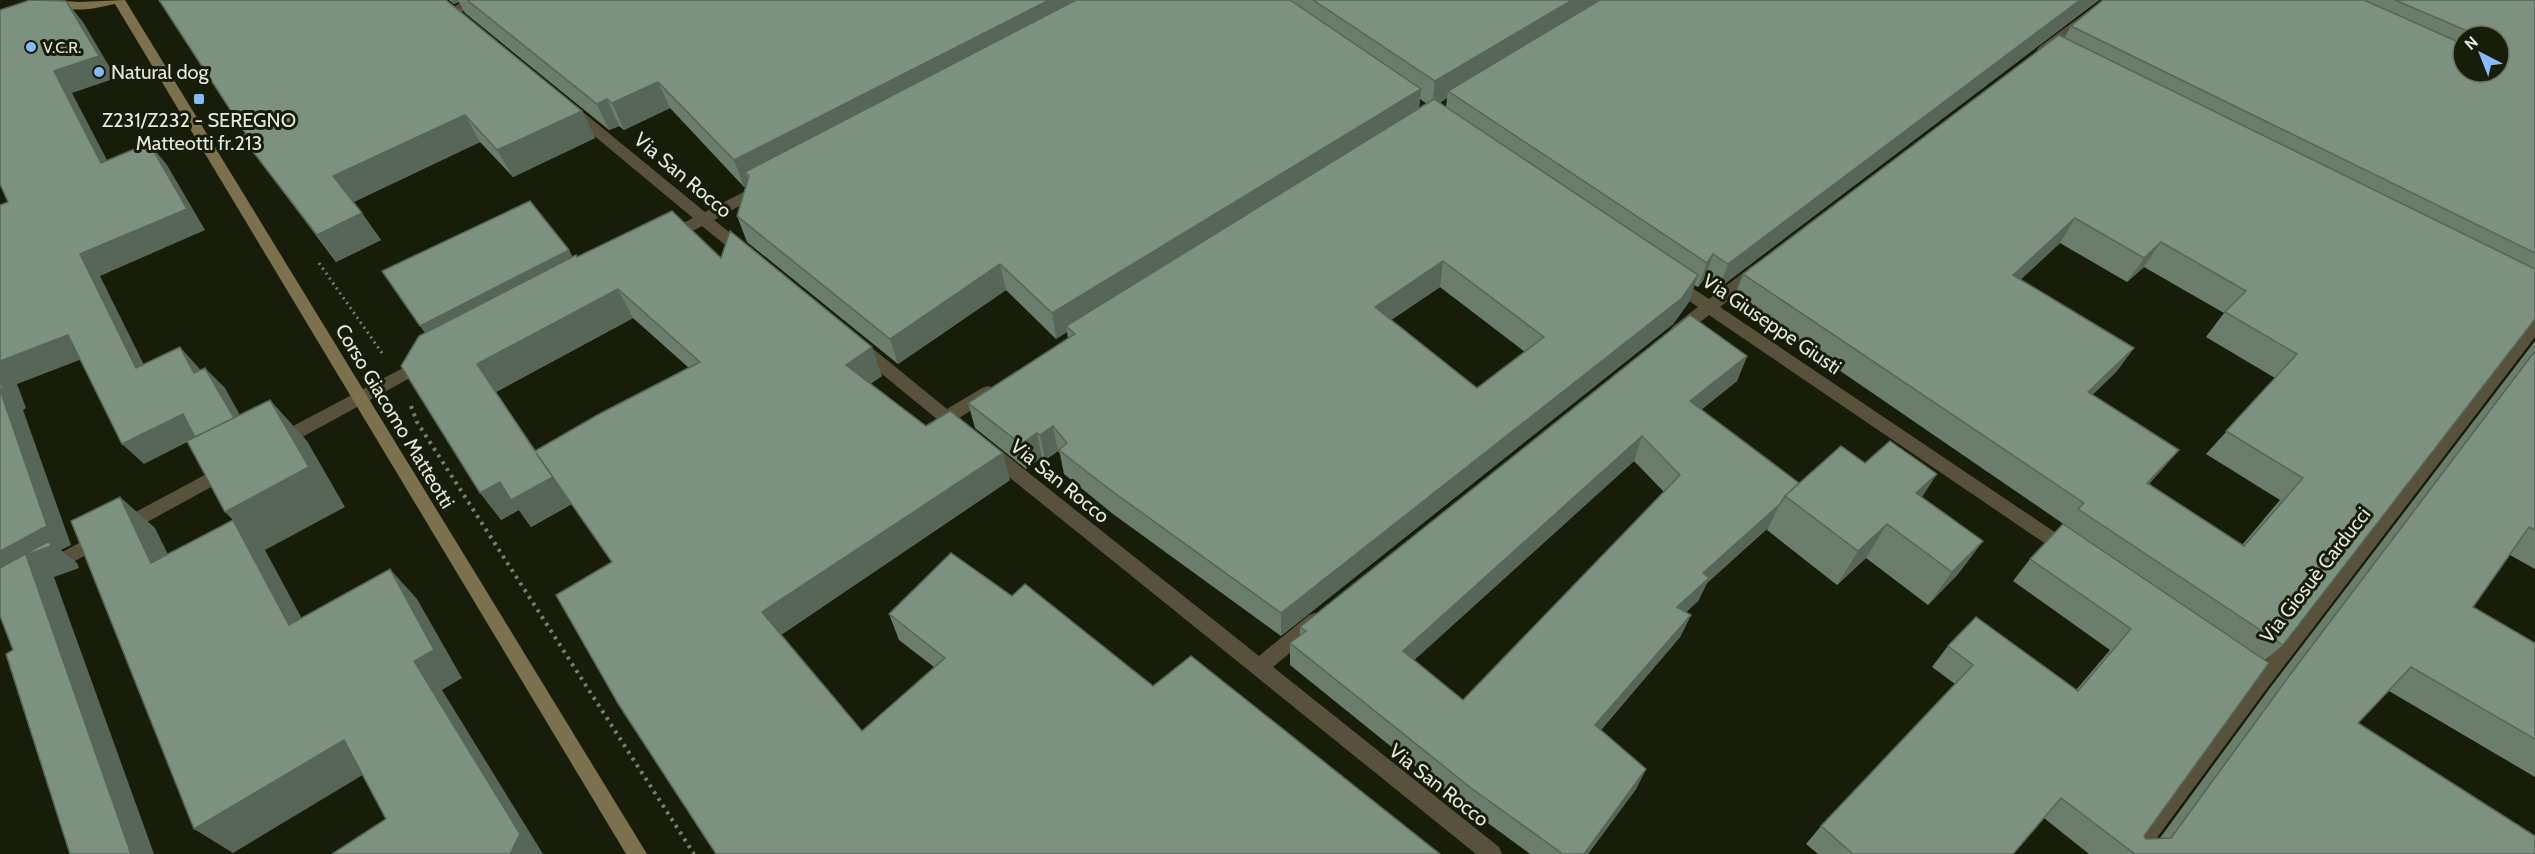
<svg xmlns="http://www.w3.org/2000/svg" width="2535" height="854" viewBox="0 0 2535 854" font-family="Cabin,sans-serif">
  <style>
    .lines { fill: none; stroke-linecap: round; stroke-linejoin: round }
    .path-far1 { stroke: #787c6c; stroke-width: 3; stroke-dasharray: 2 4; stroke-linecap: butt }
    .path { stroke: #787c6c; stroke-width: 4; stroke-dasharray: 3 5; stroke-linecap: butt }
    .minor { fill: #58523c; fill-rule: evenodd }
    .secondary { fill: #7b724d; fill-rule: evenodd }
    .wall { fill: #6b7d6d; fill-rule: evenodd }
    .shaded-wall { fill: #576659 }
    .building { fill: #7c917f; stroke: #576659; stroke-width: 1.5; fill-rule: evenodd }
    .poi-dot { fill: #85bbfb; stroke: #181d09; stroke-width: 2 }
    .labels { text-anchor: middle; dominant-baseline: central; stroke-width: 6; stroke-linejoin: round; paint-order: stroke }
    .far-poi-label { font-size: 16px; fill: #e4e8db; stroke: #181d09; text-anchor: start }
    .poi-label { font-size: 20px; fill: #e4e8db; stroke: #181d09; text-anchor: start }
    .street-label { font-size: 20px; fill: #e4e8db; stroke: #181d09 }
  </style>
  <rect width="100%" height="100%" fill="#181d09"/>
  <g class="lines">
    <path class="path-far1" d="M319 263 382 353"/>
    <path class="path" d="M411 406 417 422 694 854"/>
    <path class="minor" d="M466 0H482L457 15H449L447 12 449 9Z
      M2103 0H2117L2049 53H2039L2037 50 2039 47Z
      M573 107 578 108 705 212 755 186H765L767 189 765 192 714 220 750 249 752 253 750 257H740L702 226 674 241H664L662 237 664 233 693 218 568 114 566 111Z
      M1757 265 1762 266 1765 270 1762 274 1720 307 2074 545 2077 550 2074 555 2068 557 2062 555 1709 315 1684 335H1672L1670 331 1672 327 1698 307 1667 286 1664 282 1667 278H1677L1709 299 1752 266Z
      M2535 320V337L2268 687 2145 854H2123L2248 683 2232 672 2230 666 2232 660 2239 658 2259 669 2529 322Z
      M860 341 866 343 947 409 982 388 988 386 994 388 996 392 994 396 959 418 969 429 967 434 961 436 955 434 854 351 852 347 854 343Z
      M424 357 430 359 432 363 430 367 284 447 278 449 272 447 270 442 272 437Z
      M989 444 995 446 1259 656 1309 615 1315 613 1321 615 1324 621 1321 627 1273 667 1499 847 1502 854H1476L983 456 981 451 983 446Z
      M227 463 233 465 235 470 233 475 129 532 123 534 117 532 114 527 117 522Z
      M100 532 106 534 109 539 106 544 55 572 49 575 43 572 40 567 43 562Z"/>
    <path class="secondary" d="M51 0 79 2 125 0 647 854H626L115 4C96 8 67 16 51 0Z"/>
  </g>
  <path class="wall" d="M159 0 582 111 595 138 513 177 480 142 353 202 381 240 336 262 241 136 246 134Z
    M449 0H1598V1L1600 0H2099L1719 288 1705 278 1698 287 1694 285 1689 302 1673 324 1281 636 1113 514 1064 474 1060 454 1058 451 1045 460 1042 457 1026 469 975 428 968 403 1068 338 1067 332 1056 339 1006 290 898 364 747 242 737 216 746 186 744 187 670 108 624 130 619 126 609 130 465 13 459 2 454 4ZM1447 98 1446 107 1440 103ZM1420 99 1427 104 1419 109ZM1440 287 1525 352 1477 388 1391 320Z
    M2103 0H2535V319L2283 645 2265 660 2144 836 2146 839 2160 838 2270 688 2535 341V569L2510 555 2473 607 2535 643V777L2389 691 2358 723 2535 854H2089L2044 818 2013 854H1818L1806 844 1821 826 1955 684 1932 667 1948 646 2076 690 2110 650 2013 581 2030 559 2065 525 1734 298 1743 274 2064 38 2071 26ZM2463 36H2499L2463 72ZM2060 243 2127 282 2144 267 2224 313 2206 337 2275 378 2206 454 2280 500 2242 545 2149 484 2179 450 2092 395 2116 372 2134 348 2020 280Z
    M573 256 721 258 882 376 870 384 926 426 1010 480 781 635 862 731 934 667 899 640 889 614 1012 596 1153 686 1440 854H716L612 562 555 480 572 504 531 527 519 510 501 520 425 333ZM633 318 689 368 536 451 496 392Z
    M1747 356 1737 381 1701 410 1799 483 1865 463 1922 497 1983 541 1958 574 1928 605 1866 558 1837 585 1767 530 1768 528 1707 583 1698 601 1686 612 1691 615 1680 637 1601 730 1646 769 1636 789 1588 854H1530L1466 807 1290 665V643L1300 636V627ZM1634 461 1664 492 1463 700 1414 660Z"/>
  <path class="shaded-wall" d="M452 0H458L459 2 454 4Z
    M1049 0H1104L745 172 750 184 744 187 734 160Z
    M1572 0H1598L1596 9 1448 91 1447 98 1432 107 1435 81Z
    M2080 0H2099L1719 288 1728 264Z
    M66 1 83 22 116 78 72 93 120 185 101 163 54 71Z
    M658 82 670 108 624 130 612 103Z
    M1421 89 1418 116 1066 326 1067 332 1056 339 1052 313Z
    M607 99 619 126 609 130 597 104Z
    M582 111 595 138 513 177 497 150Z
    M465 115 480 142 352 203 333 176Z
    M149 143 167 165 205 230 100 276 156 389 136 368 80 254Z
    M362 213 381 240 336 262 317 235Z
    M2075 218 2060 243 1999 300 2013 275Z
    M2161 242 2144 267 2127 282 2144 258Z
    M569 250 581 272 435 347 420 326Z
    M1713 254 1705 278 1698 287 1707 263Z
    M1443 261 1440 287 1373 332 1375 307Z
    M1000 264 1006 290 898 364 890 339Z
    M1698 275 1689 302 1673 324 1281 636V613Z
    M618 289 633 318 496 392 477 364Z
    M68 335 90 356 17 384 26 408 23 410 71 545 61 550 77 563 79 568 54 577 154 854H131L0 575V361Z
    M180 347 199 368 214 394 194 373Z
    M872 347 882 376 856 393 846 365Z
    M2134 348 2116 372 2071 416 2088 392Z
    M1747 356 1737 381 1680 426 1690 401Z
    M205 368 225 388 256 444 219 464Z
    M270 400 307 441 345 507 265 550 321 654 289 625 233 520 225 512Z
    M183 414 203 434 144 464 122 444Z
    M1053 426 1058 451 1045 460 1040 435Z
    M1037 433 1042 457 1026 469 1021 444Z
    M1642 436 1634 461 1400 673 1403 651Z
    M2179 450 2159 473 2128 506 2147 483Z
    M536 453 572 504 531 527 519 510 501 520 480 493Z
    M1003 453 1010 480 776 638 762 612Z
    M1937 474 1915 508 1916 493Z
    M120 497 155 528 187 593 151 563Z
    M1780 504 1768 528 1707 583 1698 601 1667 630 1677 607 1703 573Z
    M1887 524 1866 558 1837 585 1858 551Z
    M1983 541 1958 574 1928 605 1952 572Z
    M390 569 417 599 462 678 442 690 543 854H510L414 661Z
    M1691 615 1680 637 1587 746 1595 725Z
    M344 740 376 767 233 853 194 829Z
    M1646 769 1636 789 1588 854H1584Z"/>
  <path class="building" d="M30 0 66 1 99 56 54 71 101 163 149 143 187 209 80 254 136 368 180 347 194 373 205 368 234 418 195 437 183 414 122 444 68 335 0 361V205L8 202 0 184V10Z
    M159 0H446L582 111 497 150 465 115 333 176 362 213 317 235 241 136 246 134Z
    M467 0H1049L734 160 658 82 612 103 607 99 597 104Z
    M1076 0H1290L1421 89 1052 313 1000 264 890 339 737 216 749 176 745 172Z
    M1313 0H1572L1435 81Z
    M1600 0H2080L1728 264 1713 254 1707 263 1448 91Z
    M2103 0H2364L2463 44V72H2499V36H2479L2395 0H2535V253L2071 26Z
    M2059 35 2535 269V319L2283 645 2078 509 2084 503 1743 274ZM2075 218 2144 258 2161 242 2246 291 2225 312 2297 354 2226 431 2303 478 2244 546 2147 483 2179 450 2088 392 2134 348 2013 275Z
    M1434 99 1698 275 1682 298 1281 613 1109 489 1059 450 1067 443 1053 426 1040 435 1037 433 1021 444 968 403 1075 334 1066 326ZM1443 261 1544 337 1477 388 1375 307Z
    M530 201 569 250 420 326 382 271Z
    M672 211 721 258 730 231 872 347 846 365 926 426 950 411 1003 453 762 612 862 731 945 658 889 614 951 553 1012 596 1025 584 1153 686 1191 656 1440 854H716L619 705 556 595 612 562 536 453 553 477 511 500 500 482 480 493 401 366 419 336 576 255 577 257ZM618 289 700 362 601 413 535 451 477 364Z
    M1690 315 1747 356 1690 401 1799 483 1785 496 1780 504 1703 573 1709 578 1677 607 1691 615 1595 725 1646 769 1584 854H1563L1471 788 1290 643 1306 631 1300 627ZM1642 436 1680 475 1463 700 1403 651Z
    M2535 351V530L2529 527 2473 607 2535 643V739L2411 667 2358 723 2535 836V854H2135L2061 798 2013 854H1853L1821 826 1973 665 1948 646 1976 617 2078 691 2131 629 2030 559 2063 524 2269 663 2144 836 2146 839 2171 838 2295 668Z
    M0 380 3 388 0 389Z
    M0 390 47 526 0 551Z
    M270 400 309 467 225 512 187 441Z
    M1890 441 1937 474 1916 493 1983 541 1952 572 1887 524 1858 551 1785 496 1841 446 1865 463Z
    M120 497 151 563 233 520 289 625 390 569 434 650 414 661 520 834 510 854H332L386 819 344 740 194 829 71 521Z
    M49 541 51 546 26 555 131 854H70L6 654 13 650 0 616V568Z"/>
  <g class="poi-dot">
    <circle cx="31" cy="47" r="6"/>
    <circle cx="99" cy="72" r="6"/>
    <rect x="193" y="93" width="12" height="12" rx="3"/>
  </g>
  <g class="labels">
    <g class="far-poi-label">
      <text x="43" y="47">V.C.R.</text>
    </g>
    <g class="poi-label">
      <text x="111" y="72">Natural dog</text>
      <text x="199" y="120" text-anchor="middle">Z231/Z232 - SEREGNO<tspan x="199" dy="23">Matteotti fr.213</tspan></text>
    </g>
    <g class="street-label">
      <text transform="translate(683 175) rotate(40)">Via San Rocco</text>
      <text transform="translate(1772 324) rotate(34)">Via Giuseppe Giusti</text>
      <text transform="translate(395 416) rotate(59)">Corso Giacomo Matteotti</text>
      <text transform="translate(1060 481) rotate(39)">Via San Rocco</text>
      <text transform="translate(2315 575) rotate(-52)">Via Giosuè Carducci</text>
      <text transform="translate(1439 785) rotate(38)">Via San Rocco</text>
    </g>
  </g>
  <g transform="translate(2481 54) rotate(318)"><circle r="28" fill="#181d09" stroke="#6a6e5d" stroke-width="1.5"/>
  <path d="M0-4.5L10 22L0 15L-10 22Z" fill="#85bbfb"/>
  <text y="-9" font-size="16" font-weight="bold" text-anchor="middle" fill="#e4e8db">N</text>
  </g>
</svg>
